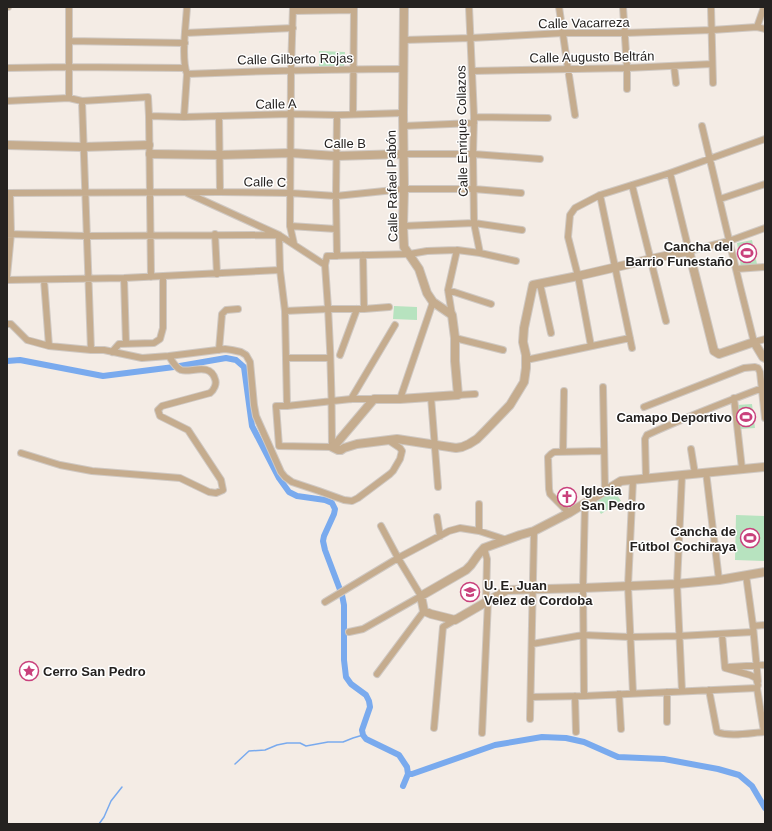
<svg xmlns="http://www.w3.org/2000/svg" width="772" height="831" viewBox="0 0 772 831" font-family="Arial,sans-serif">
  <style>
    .green { fill: #b7e3bf }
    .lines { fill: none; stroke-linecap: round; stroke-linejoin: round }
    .stream { stroke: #79aaee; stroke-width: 1.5 }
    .canal { stroke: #79aaee; stroke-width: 6 }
    .minor-casing { stroke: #cfc8c2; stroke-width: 8 }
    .tertiary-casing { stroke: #cfc8c2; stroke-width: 10 }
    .minor { stroke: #c5ac8e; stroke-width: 6 }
    .tertiary { stroke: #c5ac8e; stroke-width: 8 }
    .labels { text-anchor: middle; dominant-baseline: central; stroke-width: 3; stroke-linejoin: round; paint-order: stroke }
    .street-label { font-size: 13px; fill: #252220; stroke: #fff }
    .poi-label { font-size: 13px; font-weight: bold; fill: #252220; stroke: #fff; text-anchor: end }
  </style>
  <rect width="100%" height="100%" fill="#f4ece5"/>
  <path class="green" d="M319 51 345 52 344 67 319 66Z
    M752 240 757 264 741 267 737 243Z
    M394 306 417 307V320L393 319Z
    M752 404 755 428 740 429 737 405Z
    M613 489 621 501 601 514 593 501Z
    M736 515 765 516V561L735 560Z"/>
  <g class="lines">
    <path class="stream" d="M235 764 249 751 265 750 277 745 287 743H300L306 746 328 742H343L353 738 363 735
      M99 824 104 817 111 801 122 787"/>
    <path class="canal" d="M7 361 20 360 103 376 174 367 226 358 236 360 244 367 252 426 279 478 289 492 297 496 325 500 332 503 335 509 334 514 324 536 323 541 325 550 342 595 344 605V660L346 677 351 684 366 695 369 701 370 707 362 730 363 735 366 739 399 755 407 767 408 774H412L495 745 542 737 566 738 584 742 618 757 664 759 718 769 739 775 752 786 765 808
      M403 786 408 774"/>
    <g class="minor-casing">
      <path id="minor" d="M7 7H8
        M293 7 291 70 290 226 294 244
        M469 7 474 117 473 154 474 223 480 253
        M559 7 568 69 575 115
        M623 7 627 68V89
        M711 7 713 83
        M293 11 354 10
        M757 27 764 7
        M185 33 293 28
        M404 40 471 38 563 33H625L712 30 757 27 765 29
        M69 41 185 43
        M674 66 676 83
        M7 68 69 67 185 68
        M472 71 627 68 712 64
        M187 74C259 71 331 69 404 69
        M69 98V7
        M7 101 69 98 82 101 148 97 149 116 151 277
        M82 101 91 350
        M353 114 354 7
        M149 116 184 117 291 114 337 115 403 113
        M219 116 220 192
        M184 117 187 74C181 59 186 24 187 7
        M474 117 548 118
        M403 126 474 123
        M702 126 740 286 754 342 765 339
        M403 154H473L540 159
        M670 173 689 251 729 241 765 228
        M632 185 666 321
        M7 193 220 192 290 193 336 196 404 189H474L521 193
        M600 195 632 348
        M720 199 765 184
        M290 226 336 229
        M403 226 474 223 522 230
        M7 234 87 236 279 235 280 270
        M215 234 217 274
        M363 255 364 309
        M337 256 336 196 337 115
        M325 265 327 256 410 254 427 251 457 250
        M736 269 765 267
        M7 276 11 234 10 193
        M124 278 126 344
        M7 280 124 278 280 270 285 311 287 406H276L279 446 332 447C332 386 330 326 325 265L279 235 187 193
        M44 280 49 346
        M540 284 551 333
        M448 290 491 304
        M285 311 329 309H364L389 307
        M452 315 448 290 457 250 480 253 516 261
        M7 324H11L27 340 49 346 91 350H104L142 358 169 356C172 361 175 367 181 370 191 373 210 362 215 379 217 384 214 390 210 393L162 406 158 410 160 416 188 430 221 480 223 490 216 493 209 492 180 478 92 471 60 465 21 453
        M455 338 503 350
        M591 346 578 276 568 237 570 215 575 208 600 195 670 173 765 139
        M219 350 222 314 226 310 238 309
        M112 352 119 344 154 343 160 339 163 328V277
        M340 355 357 309
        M169 356 225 349 232 350 241 352 246 355 250 362 254 405 256 416 281 472 285 477 292 482 319 491 344 500 352 501 358 498 390 474 393 471 400 459 402 451 400 448 388 440
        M287 358H330
        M526 360 630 338
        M603 387 605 491
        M458 395 475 394
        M431 397 438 487
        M734 398 742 469
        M351 399 395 325
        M400 399 433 302
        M287 406 351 399H374
        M644 407 744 368 755 367 758 368 760 372 765 418
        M691 449 695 474
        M563 452 564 391
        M706 472 719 580
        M646 478 645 439 647 435C686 417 725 402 765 387
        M479 504V531
        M569 513 550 494 549 489 548 457 551 454 554 452 604 451
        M437 517 440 536
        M484 548 487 559 486 602
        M746 575 753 626 758 681
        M325 602 398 558 449 531 460 528 479 531 507 540
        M753 626 765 625
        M349 632 363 629 421 596 398 558 381 526
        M532 644 583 635 630 637 679 636 753 632
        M729 667 765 665
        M377 674 424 611
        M709 690 717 732C729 737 750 733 764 732L757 688
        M682 691 677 584 682 475
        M667 692V722
        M633 693 628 586 633 480
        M619 694 621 729
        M575 696 576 732
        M584 696 583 588 585 503
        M531 697 584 696 757 688 758 685 756 678 750 675 725 668 722 634
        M530 719 534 531
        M434 728 443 627 455 620
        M482 733 488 601"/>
    </g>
    <g class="tertiary-casing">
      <path id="tertiary" d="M404 7 403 113 404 189 403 226 404 247 419 269 427 293 433 302 452 315 455 338V361L458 395 400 399H374L336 444 332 447 338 450H341L344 448 357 444 397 439 456 448 462 447 469 444 477 439 485 431 510 405 524 382 526 368V355L523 342 524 328 533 285 578 276 651 259 689 251 714 351 719 354 754 342 763 357 765 358
        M7 145 83 147 149 145
        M150 154 219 155 291 153 336 156 403 154
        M765 467 621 481 569 513 534 531 520 535 484 548 478 555 471 565 466 570 421 596 424 611 431 614 455 620 507 590 583 588 677 584 719 580 765 572"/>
    </g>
    <use href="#minor" class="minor"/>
    <use href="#tertiary" class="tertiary"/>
  </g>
  <defs>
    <g id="stadium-ring" transform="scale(1)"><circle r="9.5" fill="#fff" stroke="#c9417c" stroke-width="1.5"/><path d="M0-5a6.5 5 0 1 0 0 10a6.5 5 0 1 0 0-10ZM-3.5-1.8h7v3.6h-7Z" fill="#c9417c"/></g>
    <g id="church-ring" transform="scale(1)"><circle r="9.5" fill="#fff" stroke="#c9417c" stroke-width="1.5"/><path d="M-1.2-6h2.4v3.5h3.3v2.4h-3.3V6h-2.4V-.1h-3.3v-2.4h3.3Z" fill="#c9417c"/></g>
    <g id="school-ring" transform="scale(1)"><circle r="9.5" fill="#fff" stroke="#c9417c" stroke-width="1.5"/><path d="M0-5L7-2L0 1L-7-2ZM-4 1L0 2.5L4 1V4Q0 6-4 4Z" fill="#c9417c"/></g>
    <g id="sight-ring" transform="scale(1)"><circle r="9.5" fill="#fff" stroke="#c9417c" stroke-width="1.5"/><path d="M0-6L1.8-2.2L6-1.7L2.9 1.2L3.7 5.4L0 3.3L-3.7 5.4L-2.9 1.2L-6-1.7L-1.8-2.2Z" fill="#c9417c"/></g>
  </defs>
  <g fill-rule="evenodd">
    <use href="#stadium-ring" x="747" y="253"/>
    <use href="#stadium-ring" x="746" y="417"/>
    <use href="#church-ring" x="567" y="497"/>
    <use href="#stadium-ring" x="750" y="538"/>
    <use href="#school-ring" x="470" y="592"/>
    <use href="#sight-ring" x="29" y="671"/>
  </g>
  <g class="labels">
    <g class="street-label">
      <text transform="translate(584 23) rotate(-1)">Calle Vacarreza</text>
      <text transform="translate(592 57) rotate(-1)">Calle Augusto Beltrán</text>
      <text transform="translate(295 59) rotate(-1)">Calle Gilberto Rojas</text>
      <text transform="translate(276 104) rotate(-1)">Calle A</text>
      <text transform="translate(462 131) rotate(-91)">Calle Enrique Collazos</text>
      <text x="345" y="143">Calle B</text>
      <text transform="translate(265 182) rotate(1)">Calle C</text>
      <text transform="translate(392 186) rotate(-91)">Calle Rafael Pabón</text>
    </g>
    <g class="poi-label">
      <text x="733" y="246">Cancha del<tspan x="733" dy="15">Barrio Funestaño</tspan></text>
      <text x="732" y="417">Camapo Deportivo</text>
      <text x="581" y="490" text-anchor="start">Iglesia<tspan x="581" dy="15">San Pedro</tspan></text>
      <text x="736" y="531">Cancha de<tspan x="736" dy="15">Fútbol Cochiraya</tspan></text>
      <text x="484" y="585" text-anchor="start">U. E. Juan<tspan x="484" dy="15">Velez de Cordoba</tspan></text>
      <text x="43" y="671" text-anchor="start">Cerro San Pedro</text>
    </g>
  </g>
  <rect width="772" height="831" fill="none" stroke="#252220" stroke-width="16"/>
</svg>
